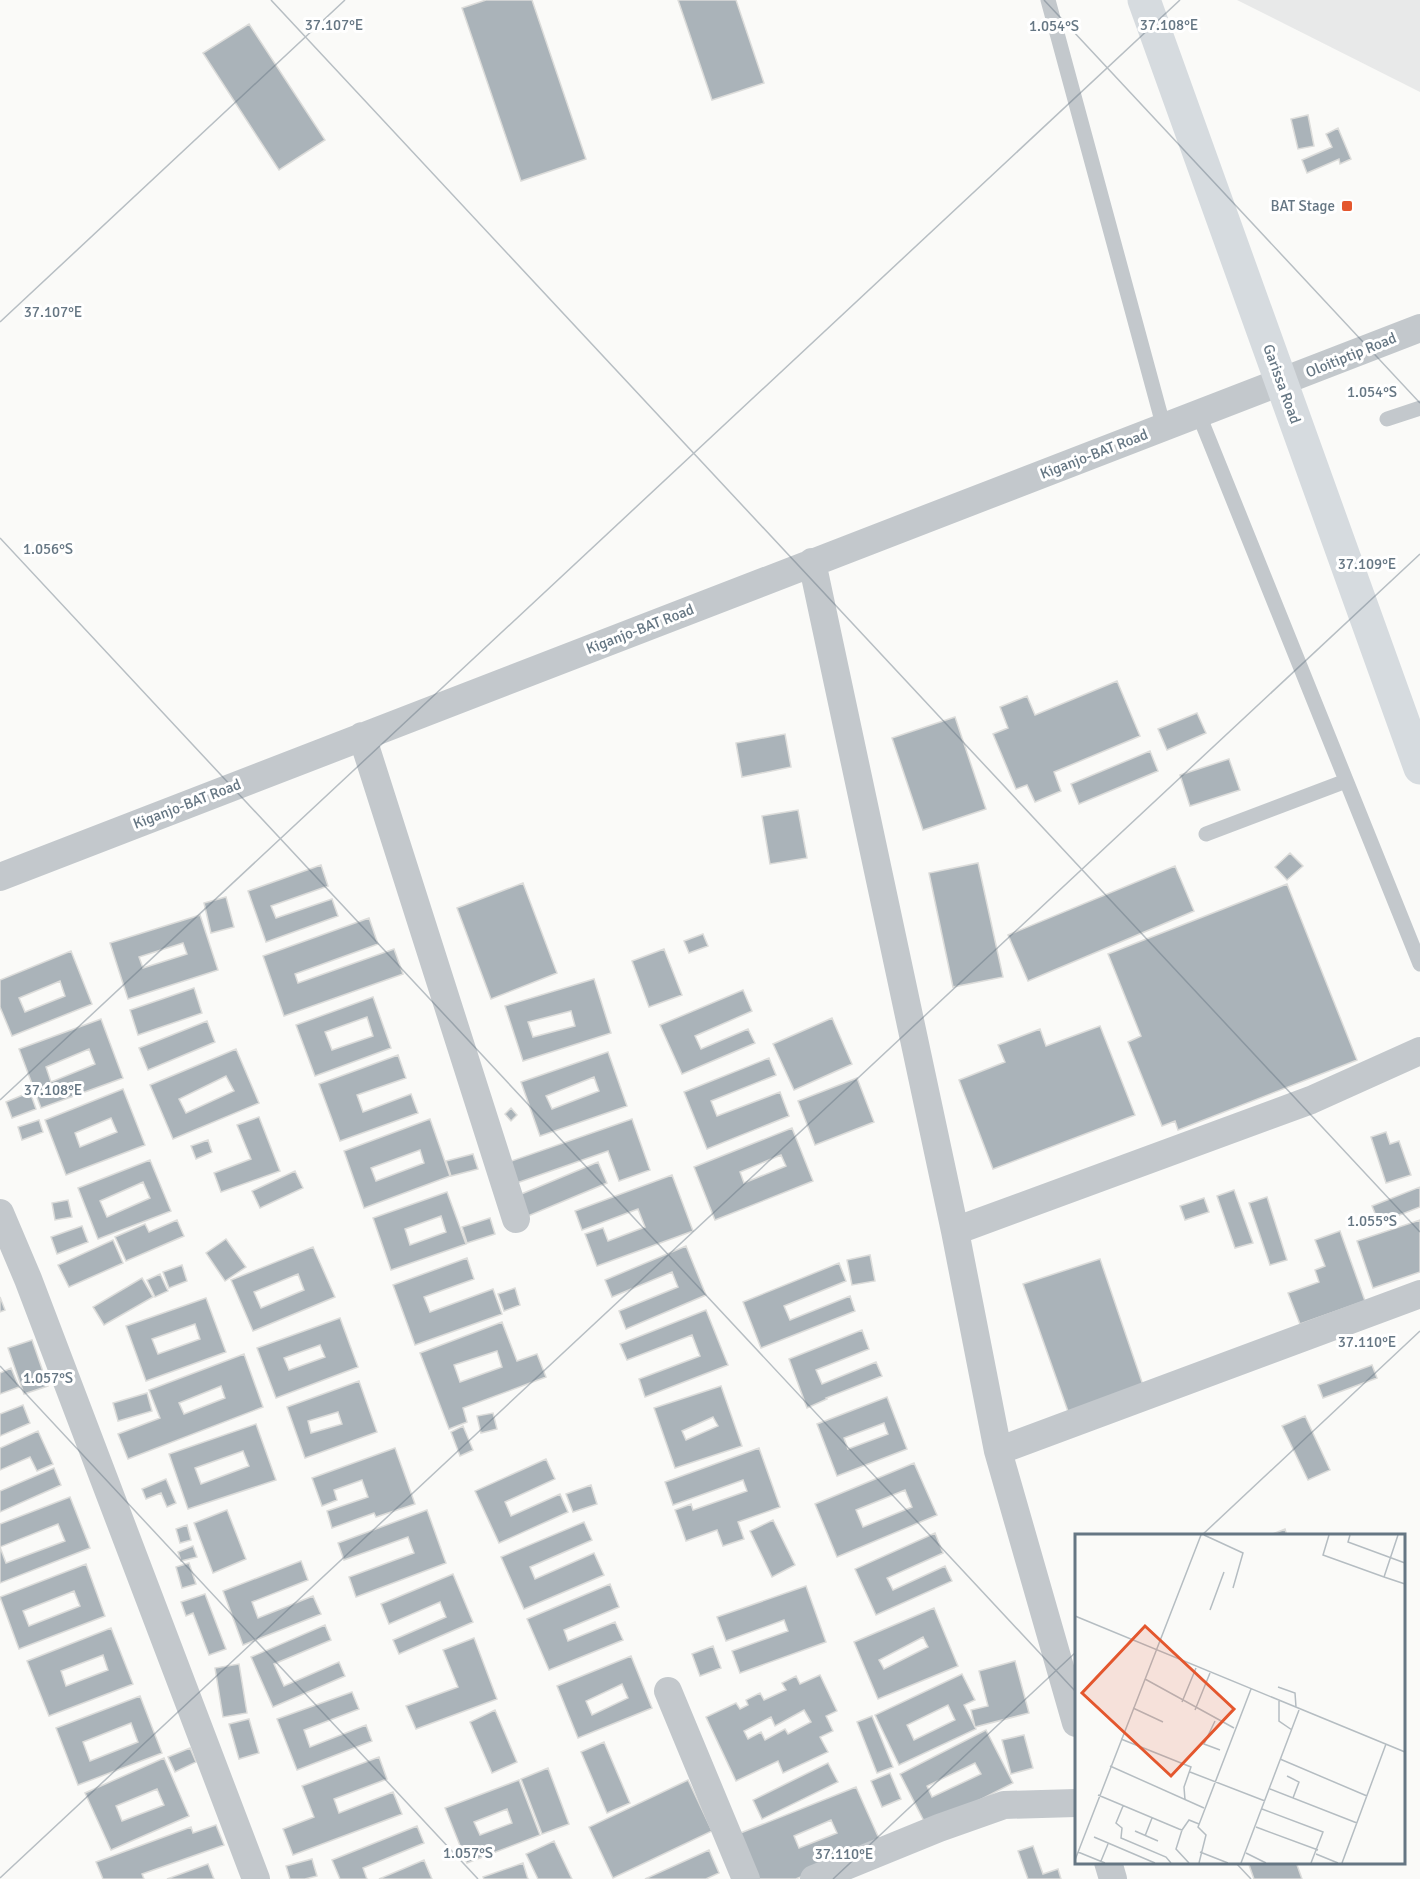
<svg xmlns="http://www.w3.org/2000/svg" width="1420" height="1879" viewBox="0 0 1420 1879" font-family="Signika,sans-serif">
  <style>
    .built { fill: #e8e9e9 }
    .building { fill: #aab3b9; stroke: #dcdcda; stroke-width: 1.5; fill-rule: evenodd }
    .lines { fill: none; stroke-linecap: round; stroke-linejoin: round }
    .lane { stroke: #c3c8cc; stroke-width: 15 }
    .street { stroke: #c3c8cc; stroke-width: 28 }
    .highway { stroke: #d6dbdf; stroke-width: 33 }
    .ticks { fill: none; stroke: #657683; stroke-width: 1.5; stroke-opacity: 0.45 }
    .poi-dot { fill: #e4572e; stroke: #fff; stroke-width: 2 }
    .labels { text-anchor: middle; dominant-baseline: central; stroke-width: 6; stroke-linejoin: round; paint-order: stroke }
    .poi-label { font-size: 15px; fill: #657683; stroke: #fff; text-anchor: end }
    .street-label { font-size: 15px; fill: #657683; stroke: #fff }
    .inset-road { fill: none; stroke: #b5bdc2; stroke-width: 1.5 }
    .view { fill: #e4572e; fill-opacity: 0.15; stroke: #e4572e; stroke-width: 3 }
    .inset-edge { fill: none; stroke: #657683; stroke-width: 3 }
    .ticks-label { font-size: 15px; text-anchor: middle; fill: #657683; stroke: #fff; stroke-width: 6; stroke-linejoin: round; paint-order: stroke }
  </style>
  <rect width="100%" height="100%" fill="#fafaf8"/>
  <path class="built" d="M1237 0H1420V92Z"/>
  <path class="building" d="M486 0H532L586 159 521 181 462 8Z
    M678 0H736L764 83 712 100Z
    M249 24 325 140 279 170 203 53Z
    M1308 115 1314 146 1298 149 1291 119Z
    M1338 128 1351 159 1340 164 1339 159 1307 173 1302 160 1332 147 1326 134Z
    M1117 681 1140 736 1054 772 1061 791 1035 802 1027 785 1016 789 993 734 1008 728 1000 707 1027 696 1035 715Z
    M1197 713 1206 733 1167 750 1158 729Z
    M955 717 986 809 923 830 892 738Z
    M785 734 791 767 742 777 736 743Z
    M1150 751 1158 771 1079 804 1071 784Z
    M1229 759 1240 790 1190 806 1180 775Z
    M798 810 807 858 770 864 762 816Z
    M1290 853 1303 866 1287 880 1275 867Z
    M978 863 1003 977 953 987 929 873Z
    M321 865 328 886 271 906 276 918 332 899 338 916 266 942 248 891Z
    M1175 866 1194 911 1028 981 1008 935Z
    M523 883 557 973 491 999 457 908Z
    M1287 884 1357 1060 1178 1130 1175 1121 1162 1126 1128 1042 1141 1036 1108 954Z
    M226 897 234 927 211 933 204 903Z
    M200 915 218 970 128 999 110 943ZM183 943 187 954 143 968 139 957Z
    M369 918 378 944 295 974 298 983 394 949 403 974 284 1016 263 956Z
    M703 934 708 946 689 953 684 941Z
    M664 949 682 995 649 1007 632 961Z
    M71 951 92 1004 12 1036 0 1007V980ZM60 981 65 996 25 1012 19 998Z
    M594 979 611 1033 523 1061 505 1006ZM571 1011 575 1026 533 1037 528 1022Z
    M194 988 202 1013 138 1035 130 1010Z
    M743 990 752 1011 695 1036 701 1049 748 1029 755 1043 682 1074 660 1025Z
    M373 997 391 1048 315 1076 296 1025ZM367 1017 373 1036 332 1050 325 1032Z
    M832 1018 852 1064 794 1090 773 1044Z
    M101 1019 123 1078 41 1108 19 1049ZM89 1049 95 1064 51 1082 46 1067Z
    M207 1021 215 1042 148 1070 139 1048Z
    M1100 1026 1135 1115 993 1169 959 1080 1005 1062 998 1045 1040 1029 1046 1046Z
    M236 1049 259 1103 173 1139 150 1085ZM226 1076 234 1091 186 1113 179 1099Z
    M608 1052 627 1106 540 1136 521 1082ZM594 1077 599 1091 552 1109 546 1096Z
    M398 1055 406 1078 357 1095 363 1112 411 1094 418 1113 340 1141 319 1084Z
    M769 1058 776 1075 711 1101 717 1116 780 1092 789 1116 707 1149 684 1092Z
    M857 1078 874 1122 815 1145 798 1101Z
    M123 1089 145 1145 66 1175 45 1120ZM111 1118 117 1132 80 1147 75 1133Z
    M30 1092 36 1109 12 1118 6 1102Z
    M511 1108 517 1115 511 1121 505 1114Z
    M259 1117 280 1171 221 1192 214 1173 251 1159 237 1125Z
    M430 1119 450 1176 364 1208 344 1151ZM420 1150 424 1163 376 1181 371 1168Z
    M632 1119 650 1170 619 1181 608 1151 511 1185 503 1164Z
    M39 1120 43 1132 22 1140 18 1127Z
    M792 1128 813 1181 715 1220 694 1167ZM781 1155 786 1166 744 1183 740 1172Z
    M1386 1132 1390 1144 1399 1141 1411 1175 1386 1183 1371 1137Z
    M208 1140 212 1152 196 1159 191 1146Z
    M473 1154 478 1169 451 1176 446 1161Z
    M150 1160 171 1211 98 1239 78 1188ZM143 1182 150 1198 107 1217 100 1201Z
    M598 1162 607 1183 528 1216 519 1195Z
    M295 1171 303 1188 260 1208 252 1191Z
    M672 1175 693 1231 597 1266 585 1234 603 1228 608 1241 645 1227 638 1209 582 1230 575 1211Z
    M1420 1187V1207L1379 1223 1372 1206Z
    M1234 1190 1253 1243 1235 1248 1217 1196Z
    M447 1192 466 1244 391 1270 373 1218ZM441 1216 446 1232 410 1245 405 1229Z
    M1267 1197 1287 1260 1270 1265 1249 1203Z
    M1204 1198 1209 1212 1185 1220 1180 1206Z
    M68 1200 72 1217 55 1220 52 1203Z
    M490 1218 495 1234 467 1243 462 1227Z
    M177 1220 184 1236 126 1261 115 1237 145 1224 149 1232Z
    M1420 1220V1272L1373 1288 1357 1241Z
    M82 1226 88 1242 57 1254 51 1237Z
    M1340 1231 1365 1301 1300 1324 1288 1293 1319 1282 1315 1270 1325 1266 1315 1240Z
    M226 1239 246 1267 225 1281 206 1253Z
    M113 1240 123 1263 69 1287 58 1265Z
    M686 1246 706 1295 626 1329 619 1311 678 1287 672 1272 612 1297 605 1280Z
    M313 1247 335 1297 253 1331 231 1280ZM298 1274 304 1290 261 1308 254 1292Z
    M870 1255 875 1281 852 1285 847 1260Z
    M467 1258 474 1279 424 1297 430 1312 493 1289 502 1314 415 1345 393 1285Z
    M1100 1259 1145 1391 1070 1417 1023 1284Z
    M839 1263 846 1281 784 1306 790 1320 850 1296 855 1311 761 1348 743 1302Z
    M182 1265 187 1281 169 1288 163 1272Z
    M160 1274 168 1291 155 1297 147 1280Z
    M142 1278 153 1297 104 1325 93 1307Z
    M515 1288 520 1305 504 1311 498 1294Z
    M0 1297 5 1310 0 1312Z
    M206 1298 226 1352 146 1381 126 1326ZM195 1324 200 1339 158 1354 152 1339Z
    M706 1310 728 1365 645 1397 639 1379 700 1356 692 1335 627 1360 620 1344Z
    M340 1318 358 1367 276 1398 257 1348ZM320 1345 325 1357 289 1370 284 1358Z
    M502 1322 517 1361 537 1354 546 1377 463 1408 467 1422 449 1429 420 1353ZM497 1351 502 1367 460 1382 454 1365Z
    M862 1330 869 1349 816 1370 822 1384 876 1362 882 1376 826 1398 827 1399 807 1408 789 1359Z
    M32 1340 48 1386 24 1394 8 1348Z
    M244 1354 263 1407 128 1459 118 1434 160 1418 149 1390ZM221 1386 225 1398 184 1414 179 1403Z
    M1372 1365 1377 1378 1323 1398 1318 1385Z
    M11 1368 19 1387 0 1394V1373Z
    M359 1381 377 1432 305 1458 287 1407ZM338 1412 342 1424 311 1433 308 1421Z
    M721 1386 742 1446 675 1468 654 1408ZM713 1417 718 1426 686 1440 682 1431Z
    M147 1393 152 1411 118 1421 113 1403Z
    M887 1397 907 1449 837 1476 817 1424ZM884 1423 888 1434 848 1449 844 1438Z
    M23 1405 30 1423 0 1436V1414Z
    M493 1413 497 1429 481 1433 477 1416Z
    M1305 1416 1330 1470 1308 1480 1282 1426Z
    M256 1424 276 1480 188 1509 169 1454ZM243 1451 249 1466 201 1484 195 1468Z
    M463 1426 473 1450 460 1456 451 1432Z
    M38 1431 53 1464 37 1471 30 1457 0 1470V1448Z
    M395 1448 415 1504 376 1517 374 1513 332 1528 327 1511 368 1497 362 1480 334 1490 337 1500 322 1506 312 1478Z
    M759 1448 780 1507 738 1522 744 1539 723 1546 717 1530 686 1541 675 1510 691 1504 693 1510 747 1491 743 1480 673 1505 665 1482Z
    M546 1459 555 1479 505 1502 511 1516 560 1494 568 1512 499 1543 475 1491Z
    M914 1463 937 1515 837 1557 815 1504ZM905 1490 912 1507 863 1527 856 1510Z
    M54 1468 61 1485 0 1512V1491Z
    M166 1479 176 1503 167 1507 161 1493 146 1499 142 1489Z
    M591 1485 597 1504 573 1512 566 1494Z
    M70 1497 90 1548 0 1583V1547L6 1563 65 1541 58 1524 0 1547V1524Z
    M227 1510 246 1559 213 1573 194 1523Z
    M427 1510 446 1563 356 1597 349 1577 414 1553 408 1537 344 1560 338 1543Z
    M773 1520 795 1565 772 1577 750 1531Z
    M584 1522 592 1540 530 1567 535 1579 594 1553 604 1575 524 1609 501 1557Z
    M187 1525 191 1540 180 1543 176 1529Z
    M1285 1529 1287 1536H1268Z
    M935 1533 943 1553 887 1578 893 1590 945 1566 952 1581 876 1615 855 1569Z
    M193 1546 197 1557 181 1561 178 1552Z
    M301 1561 308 1580 252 1602 258 1618 313 1596 321 1614 243 1645 223 1591Z
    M189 1563 196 1584 182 1588 176 1567Z
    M86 1564 105 1616 19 1649 0 1597ZM74 1591 80 1606 29 1626 23 1611Z
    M453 1574 473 1622 399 1654 393 1640 446 1617 440 1602 389 1624 381 1604Z
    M610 1584 619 1607 564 1630 568 1641 615 1622 623 1640 549 1670 527 1619Z
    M806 1586 826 1642 740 1673 732 1651 788 1631 784 1620 726 1641 717 1617Z
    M205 1594 226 1649 209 1655 193 1613 186 1616 181 1602Z
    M934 1608 958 1666 878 1699 854 1642ZM923 1637 928 1647 884 1669 879 1660Z
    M325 1625 331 1640 274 1664 284 1686 339 1662 345 1676 273 1707 251 1657Z
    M111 1628 133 1684 49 1716 27 1661ZM103 1655 108 1670 66 1686 61 1671Z
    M474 1638 497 1699 416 1729 406 1706 458 1687 443 1650Z
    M713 1646 721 1668 700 1676 692 1654Z
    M631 1656 652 1708 578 1738 557 1686ZM622 1684 628 1698 592 1715 586 1701Z
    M1015 1661 1029 1713 975 1727 971 1710 988 1706 979 1671Z
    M239 1664 247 1713 223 1717 215 1668Z
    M962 1674 975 1700 964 1705 976 1729 899 1765 875 1715ZM948 1705 955 1720 914 1740 907 1725Z
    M820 1675 837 1711 826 1716 833 1731 820 1737 828 1752 783 1773 778 1761 736 1781 706 1717 736 1703 740 1709 748 1705 746 1700 760 1693 764 1700 786 1690 782 1683 796 1676 800 1684ZM804 1710 811 1722 788 1734 785 1729 765 1740 761 1732 748 1739 744 1731 771 1717 775 1726Z
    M352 1692 359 1709 304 1730 310 1747 366 1725 372 1741 297 1770 277 1719Z
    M140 1696 162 1753 78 1785 56 1728ZM131 1723 138 1742 90 1761 83 1742Z
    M495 1710 517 1762 492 1773 470 1722Z
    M872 1716 893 1767 877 1773 857 1722Z
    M249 1719 259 1753 239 1759 229 1724Z
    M986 1730 1013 1783 927 1827 900 1774ZM975 1763 981 1774 932 1797 927 1786Z
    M1024 1735 1033 1768 1011 1774 1002 1740Z
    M604 1742 630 1803 607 1813 581 1752Z
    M190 1748 196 1762 175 1772 168 1757Z
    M379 1757 387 1779 334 1799 339 1813 393 1792 402 1814 293 1855 283 1829 314 1817 302 1786Z
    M164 1758 189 1816 111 1850 85 1793ZM157 1789 164 1805 122 1821 116 1806Z
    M828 1763 838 1782 762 1819 753 1800Z
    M548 1768 569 1824 542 1834 521 1779Z
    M890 1773 901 1799 882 1807 871 1781Z
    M519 1780 540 1835 467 1863 445 1808ZM507 1809 512 1823 480 1835 474 1822Z
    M688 1780 712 1831 613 1878 589 1827Z
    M856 1787 881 1843 796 1879H759L738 1834ZM831 1820 837 1833 799 1848 794 1836Z
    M216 1825 224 1845 142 1874 144 1879H103L96 1862 191 1827 193 1833Z
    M417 1826 424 1843 363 1868 367 1879H340L332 1860Z
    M554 1841 572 1879H538L526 1854Z
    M1033 1846 1043 1874 1058 1869 1061 1879H1028L1018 1851Z
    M709 1850 719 1873 706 1879H645Z
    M312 1859 317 1876 305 1879H290L286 1866Z
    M424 1860 432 1879H379Z
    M1248 1862H1296L1302 1879H1254Z
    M523 1863 528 1879H484L483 1877Z
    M208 1864 214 1879H167Z"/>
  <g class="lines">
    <path class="lane" d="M1048 0 1164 428
      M1199 415 1420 964
      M1387 419 1420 408
      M1206 834 1346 781"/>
    <path class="street" d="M812 562 955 1231 998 1451 1076 1723
      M362 736 516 1219
      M0 877 1420 328
      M0 1213 28 1279 256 1879
      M955 1231 1311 1100 1420 1051
      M998 1451 1420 1294
      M668 1691 746 1879
      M1108 1862 1113 1879
      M814 1879 939 1828 1004 1805 1076 1803"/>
    <path class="highway" d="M1144 0 1420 768"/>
  </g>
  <path class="ticks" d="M271 0 1420 1232M1044 0 1420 403M0 322 345 0M0 538 1076 1692M0 1100 1180 0M0 1366 478 1879M1201 1536 1420 1331M1235 1862 1251 1879M0 1878 1420 554M833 1879 1076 1652"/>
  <rect class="poi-dot" x="1341" y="200" width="12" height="12" rx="3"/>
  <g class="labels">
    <g class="poi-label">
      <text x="1335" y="206">BAT Stage</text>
    </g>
    <g class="street-label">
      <text transform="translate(1351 355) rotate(-22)">Oloitiptip Road</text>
      <text transform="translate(1282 384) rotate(70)">Garissa Road</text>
      <text transform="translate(1094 454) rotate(-21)">Kiganjo-BAT Road</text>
      <text transform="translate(640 629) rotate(-21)">Kiganjo-BAT Road</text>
      <text transform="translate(187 804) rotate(-21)">Kiganjo-BAT Road</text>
    </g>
  </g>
  <g transform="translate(1075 1534)">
    <rect width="330" height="330" fill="#fafaf8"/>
    <path class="inset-road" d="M129 1 168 19 158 54M254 1 248 21 309 43 323 1M275 1 273 8 330 29M309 43 330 50M135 76 149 38M0 82 330 218M70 145 159 194M203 153 220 159 221 173M204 167V187L217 196M107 168 121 134M58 174 88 188M120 176 135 139M140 187 129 210 145 216M46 205 116 233 109 253 110 266M205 225 292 262M35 232 129 274M115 238 190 267M212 242 224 248 218 264M195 255 282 289M23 261 104 295 107 296 114 286 124 290M48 272 41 289 47 294 46 304 91 323 96 329M187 275 248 298 236 329M181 293 243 316M107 296 101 315 114 329M60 297 83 307M70 302 77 284M19 303 80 329M3 318 30 329M125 318 153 329M171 319 191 329M241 320 263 329M0 326 126 1M26 327 33 310M124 329 131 301 123 293 176 155M166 329 224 176M267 329 311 210"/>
    <path class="view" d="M70 92 159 175 96 242 7 159Z"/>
    <rect width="330" height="330" class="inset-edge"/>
  </g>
  <g class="ticks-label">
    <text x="1169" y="30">37.108°E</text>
    <text x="334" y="30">37.107°E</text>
    <text x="1054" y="31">1.054°S</text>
    <text x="53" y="317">37.107°E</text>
    <text x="1372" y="397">1.054°S</text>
    <text x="48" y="554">1.056°S</text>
    <text x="1367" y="569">37.109°E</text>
    <text x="53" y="1095">37.108°E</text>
    <text x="1372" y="1226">1.055°S</text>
    <text x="1367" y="1347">37.110°E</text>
    <text x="48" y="1383">1.057°S</text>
    <text x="468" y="1858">1.057°S</text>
    <text x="844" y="1859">37.110°E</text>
  </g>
</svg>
